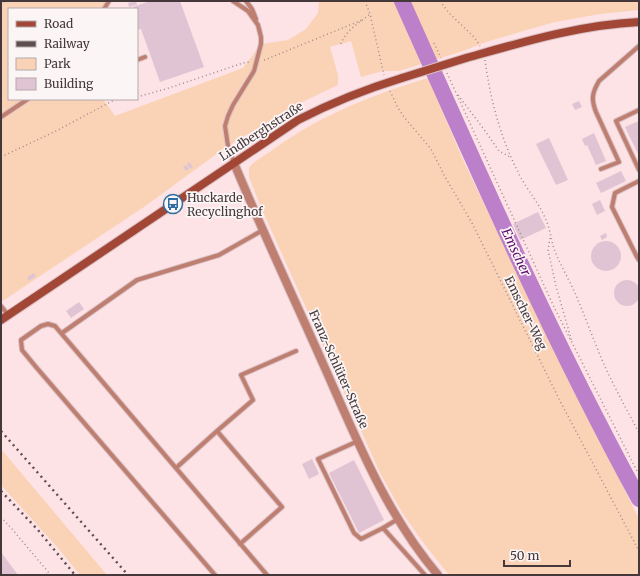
<svg xmlns="http://www.w3.org/2000/svg" width="640" height="576" viewBox="0 0 640 576" font-family="Merriweather,serif">
  <style>
    .green { fill: #fad3b7 }
    .lines { fill: none; stroke-linecap: round; stroke-linejoin: round }
    .river { stroke: #bc7fca; stroke-width: 16 }
    .building { fill: #e0c4d3 }
    .service-casing { stroke: #d8c0c4; stroke-width: 6 }
    .minor-casing { stroke: #d8c0c4; stroke-width: 10 }
    .secondary-casing { stroke: #d8c0c4; stroke-width: 10 }
    .path { stroke: #9f8b8e; stroke-width: 1.5; stroke-dasharray: 1 3; stroke-linecap: butt }
    .service { stroke: #be7e70; stroke-width: 4 }
    .minor { stroke: #be7e70; stroke-width: 8 }
    .secondary { stroke: #a24635; stroke-width: 8 }
    .rail { stroke: #5d4e50; stroke-width: 2.5; stroke-dasharray: 2 4; stroke-linecap: butt }
    .secondary-bridge-casing { stroke: #d8c0c4; stroke-width: 10; stroke-linecap: butt }
    .secondary-bridge { stroke: #a24635; stroke-width: 8 }
    .labels { text-anchor: middle; dominant-baseline: central; stroke-width: 3.5; stroke-linejoin: round; paint-order: stroke }
    .street-label { font-size: 12px; fill: #45383a; stroke: #fcf5f6 }
    .poi-label { font-size: 12px; fill: #45383a; stroke: #fcf5f6; text-anchor: start }
    .water-label { font-size: 13px; font-style: italic; fill: #5b0c6b; stroke: #fcf5f6 }
  </style>
  <rect width="100%" height="100%" fill="#fde2e6"/>
  <path class="green" d="M1 1H109L104 9H9V99H103L115 116 243 68 261 44 288 40 306 29 318 13 319 1H639V10L600 14 555 22 486 42 463 51 399 71H383L361 77 351 41 330 47 338 75V85L294 106 222 150 144 207 1 302Z
    M428 78 464 162 520 279 639 519V575H449L425 545 403 514 380 473 260 205 249 177V168L252 164C278 146 304 127 333 114 363 99 395 88 428 78Z
    M1 449 107 575H80L58 548 1 485Z"/>
  <g class="lines">
    <path class="river" d="M402 1C477 169 551 338 639 499"/>
  </g>
  <path class="building" d="M134 1H136L137 5 129 7 128 3Z
    M150 1H180L204 67 160 82 141 29 137 30V9H134L133 7Z
    M579 101 582 107 575 110 572 104Z
    M639 121V156L625 127Z
    M594 133 606 161 596 165 587 145 585 146 582 139Z
    M549 138 568 180 556 185 536 144Z
    M189 162 193 167 190 169 187 164Z
    M186 165 189 169 186 171 183 167Z
    M621 171 626 181 601 193 596 183Z
    M600 200 605 211 597 215 592 204Z
    M538 212 546 228 520 240 513 224Z
    M606 233 607 237 602 240 600 236Z
    M591 256a15 15 0 1 1 30 0a15 15 0 1 1-30 0Z
    M34 273 36 276 29 281 27 277Z
    M614 293a13 13 0 1 1 26 0a13 13 0 1 1-26 0Z
    M79 302 84 309 71 318 66 311Z
    M312 459 319 474 309 479 302 464Z
    M354 460 384 520 359 533 329 473Z
    M1 552 18 575H1Z"/>
  <g class="lines">
    <g class="service-casing">
      <path id="service" d="M233 1 248 11 258 25 261 37V44L254 71 233 105 228 116 225 126 228 146 234 163
        M246 1 252 9 256 19
        M104 9 109 1
        M137 60 145 57
        M639 110 616 121 639 170
        M1 117 28 99
        M601 169 619 162 596 112C591 99 592 93 599 81L639 46
        M639 181 615 193 612 207 637 257 639 260
        M1 306 8 315
        M62 333 137 280 219 255 263 230
        M217 431 253 400 241 375 296 351
        M358 441 318 459 354 533 361 539 383 528 398 519
        M176 468 217 431 282 507 240 544
        M383 528 425 575
        M215 575 36 367 22 350 21 340 41 326 48 324 55 326 267 575"/>
    </g>
    <g class="minor-casing">
      <path id="minor" d="M234 163C262 231 294 298 324 366 356 438 386 514 438 575"/>
    </g>
    <g class="secondary-casing">
      <path id="secondary" d="M466 58C523 42 579 25 639 22
        M1 320 298 120C331 103 366 89 402 78"/>
    </g>
    <path class="path" d="M365 1 370 14 384 75
      M440 1 449 13 475 38 480 46
      M1 5 5 1
      M434 43 441 58
      M341 44C346 30 359 23 370 14
      M264 60 267 59 362 20
      M485 60C490 98 500 136 517 170 525 188 539 202 546 220 550 229 551 239 554 249 560 264 568 278 575 293 586 318 595 345 607 371 617 392 628 412 639 433
      M447 73 554 307 639 475
      M390 91 398 108 404 117 431 149 444 175 472 223 559 399 639 551
      M458 95 483 128 499 151 510 157
      M137 97 169 88 243 63 250 62
      M1 157 56 131 116 99
      M550 238 548 250 556 286 572 342
      M1 517 12 529 49 573 46 575"/>
    <use href="#service" class="service"/>
    <use href="#minor" class="minor"/>
    <use href="#secondary" class="secondary"/>
    <path class="rail" d="M1 431 128 575
      M1 491 38 530 75 575"/>
    <g class="secondary-bridge-casing">
      <path id="secondary-bridge" d="M402 78 466 58"/>
    </g>
    <use href="#secondary-bridge" class="secondary-bridge"/>
  </g>
  <defs>
    <g id="bus-ring" transform="scale(1)"><circle r="9.5" fill="#fcf5f6" stroke="#2c6ea3" stroke-width="1.5"/><path d="M-5-6H5V4H4V6H2V4H-2V6H-4V4H-5ZM-3.5-4V0h7V-4ZM-3.5 1.2v1.5H-2V1.2ZM2 1.2v1.5H3.5V1.2Z" fill="#2c6ea3"/></g>
  </defs>
  <g fill-rule="evenodd">
    <use href="#bus-ring" x="173" y="204"/>
  </g>
  <g class="labels">
    <g class="street-label">
      <text transform="translate(261 131) rotate(-33)">Lindberghstraße</text>
      <text transform="translate(526 313) rotate(64)">Emscher-Weg</text>
      <text transform="translate(339 369) rotate(66)">Franz-Schlüter-Straße</text>
    </g>
    <g class="poi-label">
      <text x="187" y="197">Huckarde<tspan x="187" dy="14">Recyclinghof</tspan></text>
    </g>
    <g class="water-label">
      <text transform="translate(516 252) rotate(65)">Emscher</text>
    </g>
  </g>
  <rect width="640" height="576" fill="none" stroke="#45383a" stroke-width="4"/>
  <rect x="8" y="8" width="130" height="92" fill="#fcf5f6" stroke="#b3a9ab"/>
  <rect x="16" y="21" width="20" height="6" fill="#a24635" stroke="#b3a9ab"/>
  <text x="44" y="28" font-size="12" fill="#45383a">Road</text>
  <rect x="16" y="41" width="20" height="6" fill="#5d4e50" stroke="#b3a9ab"/>
  <text x="44" y="48" font-size="12" fill="#45383a">Railway</text>
  <rect x="16" y="58" width="20" height="12" fill="#fad3b7" stroke="#b3a9ab"/>
  <text x="44" y="68" font-size="12" fill="#45383a">Park</text>
  <rect x="16" y="78" width="20" height="12" fill="#e0c4d3" stroke="#b3a9ab"/>
  <text x="44" y="88" font-size="12" fill="#45383a">Building</text>
  <path d="M504 560v6h66v-6" fill="none" stroke="#45383a" stroke-width="2"/>
  <text x="510" y="560" font-size="12" fill="#45383a" stroke="#fcf5f6" stroke-width="3" paint-order="stroke">50 m</text>
</svg>
